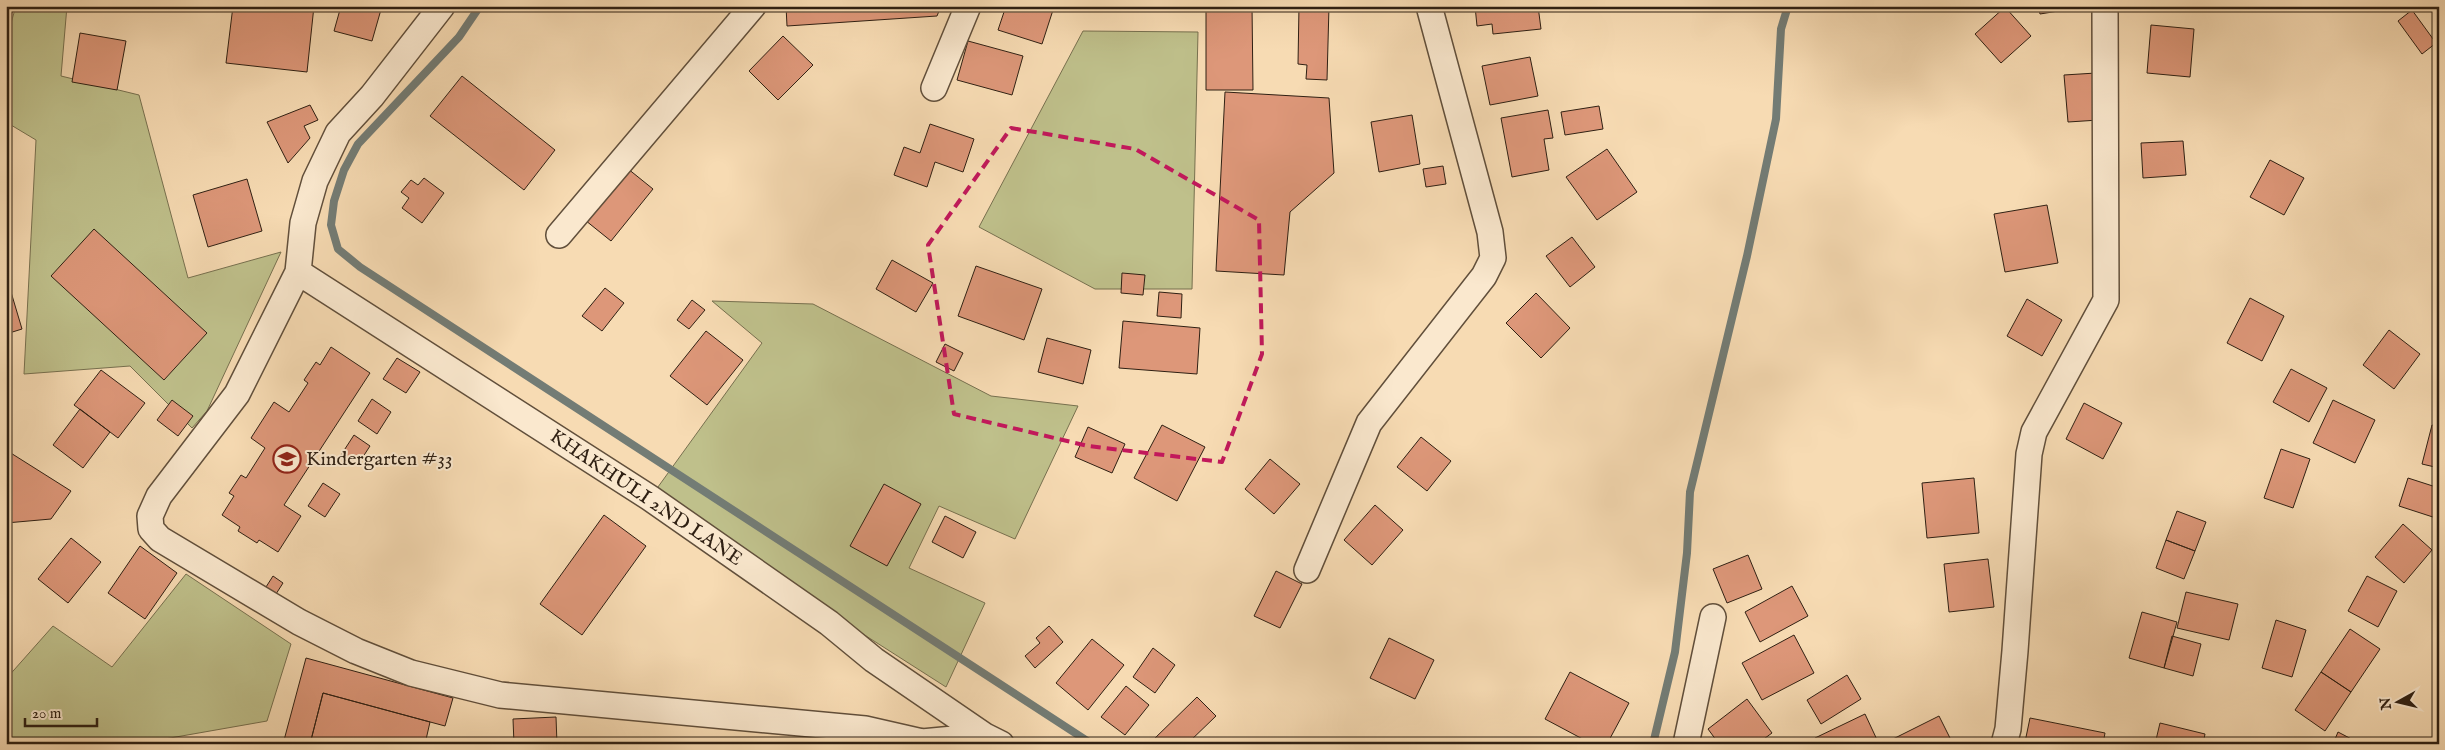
<svg xmlns="http://www.w3.org/2000/svg" width="2445" height="750" viewBox="0 0 2445 750" font-family="'IM FELL English',serif">
  <style>
    .green { fill: #bfc08b; stroke: #77704f }
    .lines { fill: none; stroke-linecap: round; stroke-linejoin: round }
    .stream { stroke: #737c75; stroke-width: 8 }
    .building { fill: #dd9779; stroke: #2f2013 }
    .minor-casing { stroke: #614f3b; stroke-width: 28 }
    .minor { stroke: #fae8ce; stroke-width: 25 }
    .marked { fill: none; stroke: #c2185b; stroke-width: 4; stroke-dasharray: 10 6; stroke-linejoin: round }
    .labels { text-anchor: middle; dominant-baseline: central; stroke-width: 4; stroke-linejoin: round; paint-order: stroke }
    .poi-label { font-size: 20px; fill: #2f2013; stroke: #fae8ce; text-anchor: start }
    .street-label { font-size: 20px; fill: #2f2013; stroke: #fae8ce }
  </style>
  <rect width="100%" height="100%" fill="#f7dbb3"/>
  <filter id="stains"><feTurbulence type="fractalNoise" baseFrequency=".004" numOctaves="4"/><feColorMatrix values="0 0 0 0 .2 0 0 0 0 .09 0 0 0 0 .02 0 0 0 .5 -.17"/></filter>
  <radialGradient id="worn" r=".72"><stop offset=".6" stop-color="#630" stop-opacity="0"/><stop offset="1" stop-color="#630" stop-opacity=".3"/></radialGradient>
  <path class="green" d="M16 6H67L61 76 139 95 188 278 281 252 207 411 192 428 130 366 24 374 36 140 6 122V40Z
    M1083 31 1198 32 1192 289H1095L979 227Z
    M712 301 813 304 991 396 1078 406 1015 539 939 506 909 568 985 603 946 687 650 498 762 343Z
    M186 574 291 644 267 721 136 744H6V679L53 626 112 667Z"/>
  <g class="lines">
    <path class="stream" d="M480 6 459 37 358 144 344 170 334 201 331 225 338 249 360 267 1092 744
      M1653 744 1675 652 1687 553 1690 492 1747 256 1776 119 1781 29 1788 6"/>
  </g>
  <path class="building" d="M233 6H314L307 72 226 63Z
    M341 6H382L372 41 334 31Z
    M786 6H941L937 16 787 26Z
    M1006 6H1040L1053 10 1042 44 998 30Z
    M1206 6H1252L1253 90H1206Z
    M1299 6H1329L1327 80 1306 79 1307 65 1298 64Z
    M1475 6H1538L1541 29 1493 34 1492 24 1477 26Z
    M2038 6H2083V7L2040 14Z
    M2005 7 2031 36 2001 63 1975 34Z
    M2412 10 2436 43 2422 54 2398 21Z
    M2151 25 2194 29 2190 77 2147 73Z
    M80 33 126 41 117 90 72 82Z
    M783 36 813 65 778 100 749 71Z
    M968 41 1023 56 1012 95 957 80Z
    M1530 57 1538 96 1490 105 1482 66Z
    M2096 73 2099 120 2068 122 2064 75Z
    M462 76 555 150 524 190 430 116Z
    M1225 92 1329 98 1334 173 1290 212 1284 275 1216 271Z
    M310 105 318 120 304 126 310 138 288 163 267 122Z
    M1599 106 1603 129 1565 135 1561 112Z
    M1548 110 1553 138 1544 139 1549 170 1512 177 1501 118Z
    M1412 115 1420 164 1379 172 1371 122Z
    M930 124 974 139 963 172 935 162 927 187 894 175 904 147 920 153Z
    M2183 141 2186 175 2143 178 2141 143Z
    M1607 149 1637 192 1597 220 1566 177Z
    M617 160 653 189 611 241 575 212Z
    M2270 160 2304 178 2284 215 2250 197Z
    M1443 166 1446 184 1426 187 1423 169Z
    M424 178 444 193 422 223 402 208 409 198 401 192 411 180 418 185Z
    M247 179 262 231 208 247 193 195Z
    M2047 205 2058 263 2005 272 1994 214Z
    M94 229 207 333 164 380 51 276Z
    M1572 237 1595 267 1570 287 1546 256Z
    M892 260 933 283 916 312 876 289Z
    M976 266 1042 289 1024 340 958 316Z
    M1122 273 1145 275 1143 295 1121 293Z
    M605 288 624 303 602 331 582 316Z
    M11 292 22 329 6 334V294Z
    M1159 292 1182 294 1181 318 1157 316Z
    M1536 293 1570 328 1541 358 1506 323Z
    M2250 298 2284 316 2262 361 2227 343Z
    M2027 299 2062 320 2042 356 2007 336Z
    M692 300 705 310 689 329 677 320Z
    M1123 321 1200 328 1197 374 1119 368Z
    M2389 330 2420 354 2394 389 2363 365Z
    M706 331 743 360 707 405 670 376Z
    M1047 338 1091 350 1083 384 1038 372Z
    M945 344 963 353 954 371 936 362Z
    M331 347 370 373 284 505 301 516 278 552 259 540 257 543 238 531 240 527 222 515 234 496 229 493 241 475 246 478 265 448 251 438 274 402 289 412 308 383 304 380 316 362 320 365Z
    M397 358 420 372 406 393 383 379Z
    M2291 369 2327 388 2309 422 2273 402Z
    M101 370 145 403 118 438 74 405Z
    M372 399 391 412 377 434 358 421Z
    M172 400 193 416 178 436 157 420Z
    M2333 400 2375 420 2355 463 2313 443Z
    M2084 403 2122 423 2103 459 2066 439Z
    M80 409 110 432 83 468 53 445Z
    M1162 425 1205 447 1177 501 1134 478Z
    M2432 425 2439 427V468L2422 464Z
    M1088 427 1125 444 1112 473 1075 457Z
    M354 435 370 446 357 466 341 455Z
    M1421 437 1451 461 1427 491 1397 467Z
    M2281 449 2310 459 2293 508 2264 498Z
    M6 450 71 491 51 519 6 523Z
    M1270 459 1300 484 1274 514 1245 489Z
    M1974 478 1979 533 1927 538 1922 483Z
    M2408 478 2439 488V519L2399 506Z
    M323 483 340 494 325 517 308 506Z
    M884 484 921 504 887 566 850 546Z
    M1375 505 1403 530 1372 565 1344 540Z
    M2177 511 2206 522 2195 551 2166 540Z
    M604 515 646 546 582 635 540 604Z
    M945 516 976 532 963 558 932 542Z
    M2403 524 2432 550 2404 583 2375 557Z
    M71 538 101 562 68 603 38 579Z
    M2166 540 2195 551 2184 579 2156 568Z
    M140 546 177 573 145 619 108 593Z
    M1748 555 1762 589 1727 603 1713 569Z
    M1988 559 1994 607 1949 612 1944 564Z
    M1276 571 1302 584 1280 628 1254 616Z
    M273 576 283 583 276 594 266 587Z
    M2367 576 2397 591 2378 627 2348 611Z
    M1792 586 1808 616 1760 642 1745 612Z
    M2186 592 2238 604 2229 640 2177 628Z
    M2142 612 2177 622 2164 668 2129 658Z
    M2276 620 2306 630 2292 677 2262 668Z
    M1049 626 1063 642 1035 668 1025 656 1040 643 1036 638Z
    M2350 629 2380 649 2351 692 2321 672Z
    M1794 635 1814 673 1762 700 1742 663Z
    M2172 636 2201 644 2193 676 2164 668Z
    M1389 638 1434 660 1415 699 1370 678Z
    M1092 639 1124 665 1088 710 1056 683Z
    M1153 648 1175 665 1155 693 1133 677Z
    M306 658 453 698 445 726 323 693 310 744H283Z
    M1570 672 1629 703 1607 744H1592L1545 719Z
    M2321 672 2351 692 2325 731 2295 710Z
    M1847 675 1861 699 1821 724 1807 700Z
    M1126 686 1149 705 1125 735 1101 717Z
    M323 693 430 722 425 744H310Z
    M1197 697 1216 716 1187 744H1153L1151 742Z
    M1747 699 1772 733 1757 744H1719L1708 729Z
    M1865 714 1879 744H1818L1815 738Z
    M1939 716 1950 738 1938 744H1890L1889 741Z
    M556 717 557 744H514L513 719Z
    M2030 718 2105 733 2103 744 2025 742Z
    M2160 723 2205 734 2203 744H2155Z
    M2338 732 2361 744H2333Z"/>
  <g class="lines">
    <g class="minor-casing">
      <path id="minor" d="M442 6 372 96 338 133 315 181 303 223 298 272 237 394 159 496 150 516 151 529 160 539 299 622 356 651 411 673 500 695 865 729 922 742 985 736
        M934 88 968 6
        M559 235 753 6
        M298 272 650 498 829 623 874 660 985 736 1001 744
        M1307 570 1369 423 1484 276 1493 258 1490 232 1429 6
        M1686 744 1713 617
        M2004 744 2008 729 2015 651 2029 454 2034 432 2106 300 2105 6"/>
    </g>
    <use href="#minor" class="minor"/>
  </g>
  <path class="marked" d="M1011 128 1135 149 1259 220 1262 354 1222 462 1088 446 954 414 928 245Z"/>
  <defs>
    <g id="school-ring" transform="scale(1.4375)"><circle r="9.5" fill="#fae8ce" stroke="#8f2418" stroke-width="1.5"/><path d="M0-5L7-2L0 1L-7-2ZM-4 1L0 2.5L4 1V4Q0 6-4 4Z" fill="#8f2418"/></g>
  </defs>
  <g fill-rule="evenodd">
    <use href="#school-ring" x="287" y="459"/>
  </g>
  <g class="labels">
    <g class="poi-label">
      <text x="306" y="459">Kindergarten #33</text>
    </g>
    <g class="street-label">
      <text transform="translate(646 498) rotate(34)">KHAKHULI 2ND LANE</text>
    </g>
  </g>
  <rect width="2445" height="750" fill="none" stroke="#f7dbb3" stroke-width="25"/>
  <rect x="8" y="8" width="2430" height="735" fill="none" stroke="#2f2013" stroke-width="2.5"/>
  <rect x="12" y="12" width="2420" height="725" fill="none" stroke="#2f2013"/>
  <g transform="translate(2398 702) rotate(262)" stroke="#fae8ce" stroke-width="4" paint-order="stroke">
  <path d="M0-4L9 19L0 12L-9 19Z" fill="#2f2013"/>
  <text y="-8" font-size="14" font-weight="bold" text-anchor="middle" fill="#2f2013">N</text>
  </g>
  <path d="M25 718v8h72v-8" fill="none" stroke="#2f2013" stroke-width="2.5"/>
  <text x="32" y="718" font-size="15" fill="#2f2013" stroke="#fae8ce" stroke-width="4" paint-order="stroke">20 m</text>
  <rect width="100%" height="100%" filter="url(#stains)"/>
  <rect width="100%" height="100%" fill="url(#worn)"/>
</svg>
